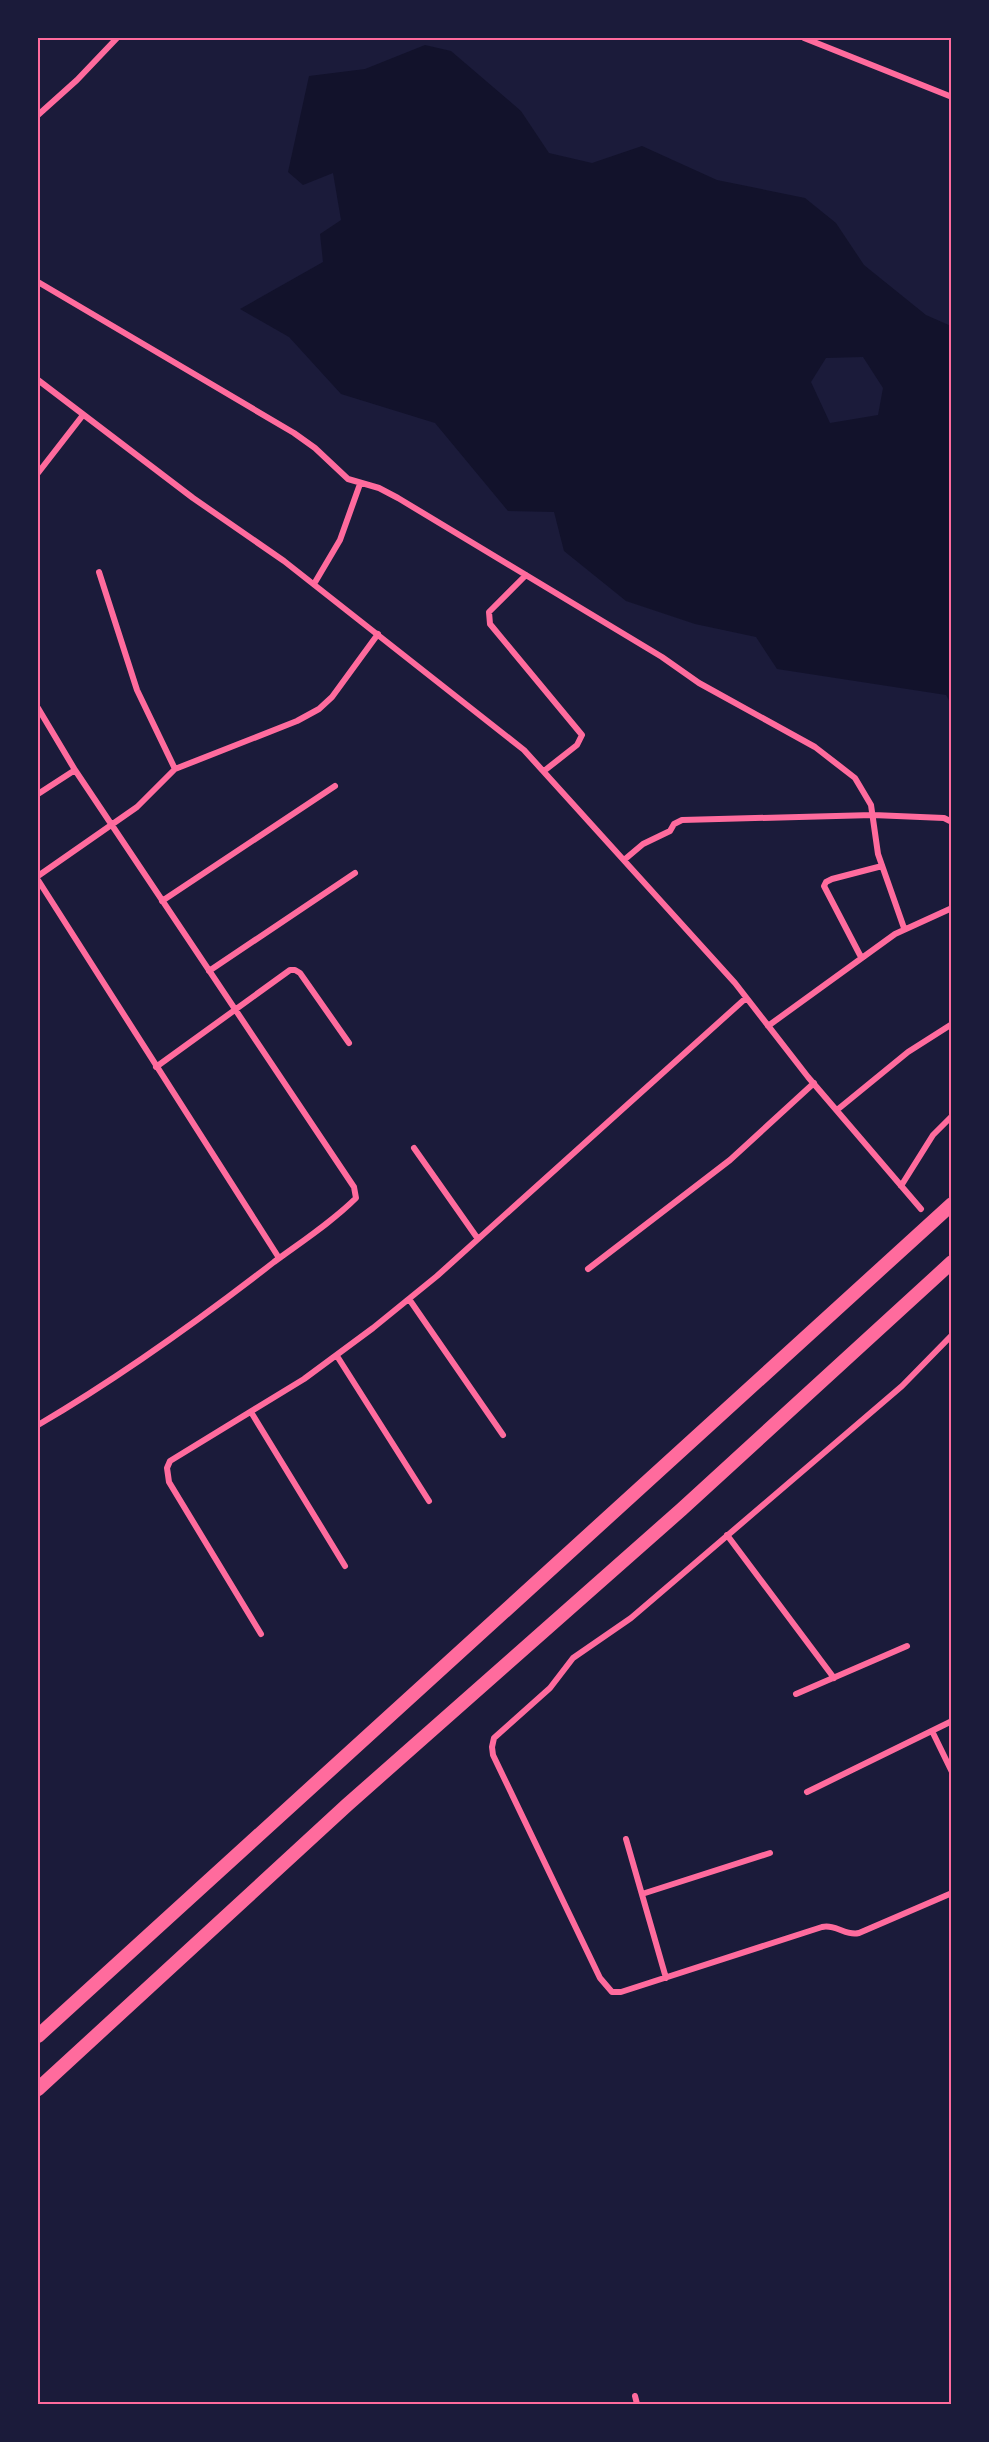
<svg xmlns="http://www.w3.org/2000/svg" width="989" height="2442" viewBox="0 0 989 2442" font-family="'Work Sans',sans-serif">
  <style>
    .water { fill: #12122b; fill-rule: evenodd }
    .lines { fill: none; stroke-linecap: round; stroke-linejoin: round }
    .minor { stroke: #ff6b9d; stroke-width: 6 }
    .trunk { stroke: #ff6b9d; stroke-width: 14 }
    .neatline { fill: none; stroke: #ff6b9d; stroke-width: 2 }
  </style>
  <rect width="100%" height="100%" fill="#1b1b3a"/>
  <path class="water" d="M425 45 451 51 521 111 549 153 592 163 642 146 717 180 805 198 836 223 864 265 926 315 951 326V704L946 695 777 669 756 637 695 624 626 601 564 551 554 512 508 511 435 423 341 394 289 337 240 309 323 262 320 234 341 220 333 173 303 185 288 172 309 76 365 69ZM863 357 883 388 878 415 830 423 811 382 826 358Z"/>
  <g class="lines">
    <path class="minor" d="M804 38 952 97
      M38 115 77 80 117 38
      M38 282 294 433 315 448 348 479 379 488 398 498 662 657 699 683 815 747 855 778 871 805 878 854 904 928
      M38 380 193 498 284 561 524 750 735 983 808 1077 921 1209
      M38 473 83 415
      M99 572 137 690 175 769
      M526 575 489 612 490 624 582 735 577 745 544 771
      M314 584 340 540 360 484
      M38 708 75 770 354 1187 356 1198C332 1222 301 1242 274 1262 198 1321 120 1377 38 1425
      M38 794 75 770
      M624 860 643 844 670 831 674 824 682 820 873 815 944 818 952 822
      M38 876 137 807 175 769 297 721 319 709 332 697 378 634
      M38 880 279 1258
      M162 901 335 786
      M861 957 824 886 826 882 832 879 882 866
      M209 971 355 873
      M768 1026 895 934 952 908
      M156 1067 290 970H295L300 973 349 1043
      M837 1110 908 1052 952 1024
      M414 1148 478 1239
      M901 1186 933 1135 952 1116
      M588 1269 730 1160 814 1083
      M409 1299 503 1435
      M952 1335 902 1386 631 1618 573 1658 550 1688 494 1738 492 1747 493 1755 600 1978 612 1992H621L822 1927C836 1924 845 1936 859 1933L952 1893
      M337 1356 429 1501
      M251 1412 345 1566
      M727 1535 834 1678
      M261 1634 169 1482 167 1468 170 1461 304 1379 373 1328 437 1276 746 998
      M796 1694 907 1646
      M932 1731 952 1772
      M807 1792 952 1721
      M626 1839 666 1978
      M642 1894 770 1853
      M635 2396 637 2404"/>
    <path class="trunk" d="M38 2036 952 1204
      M38 2089 347 1805 682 1509 952 1262"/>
  </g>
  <rect width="989" height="2442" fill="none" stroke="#1b1b3a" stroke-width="78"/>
  <rect x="39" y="39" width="911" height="2364" class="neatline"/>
</svg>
